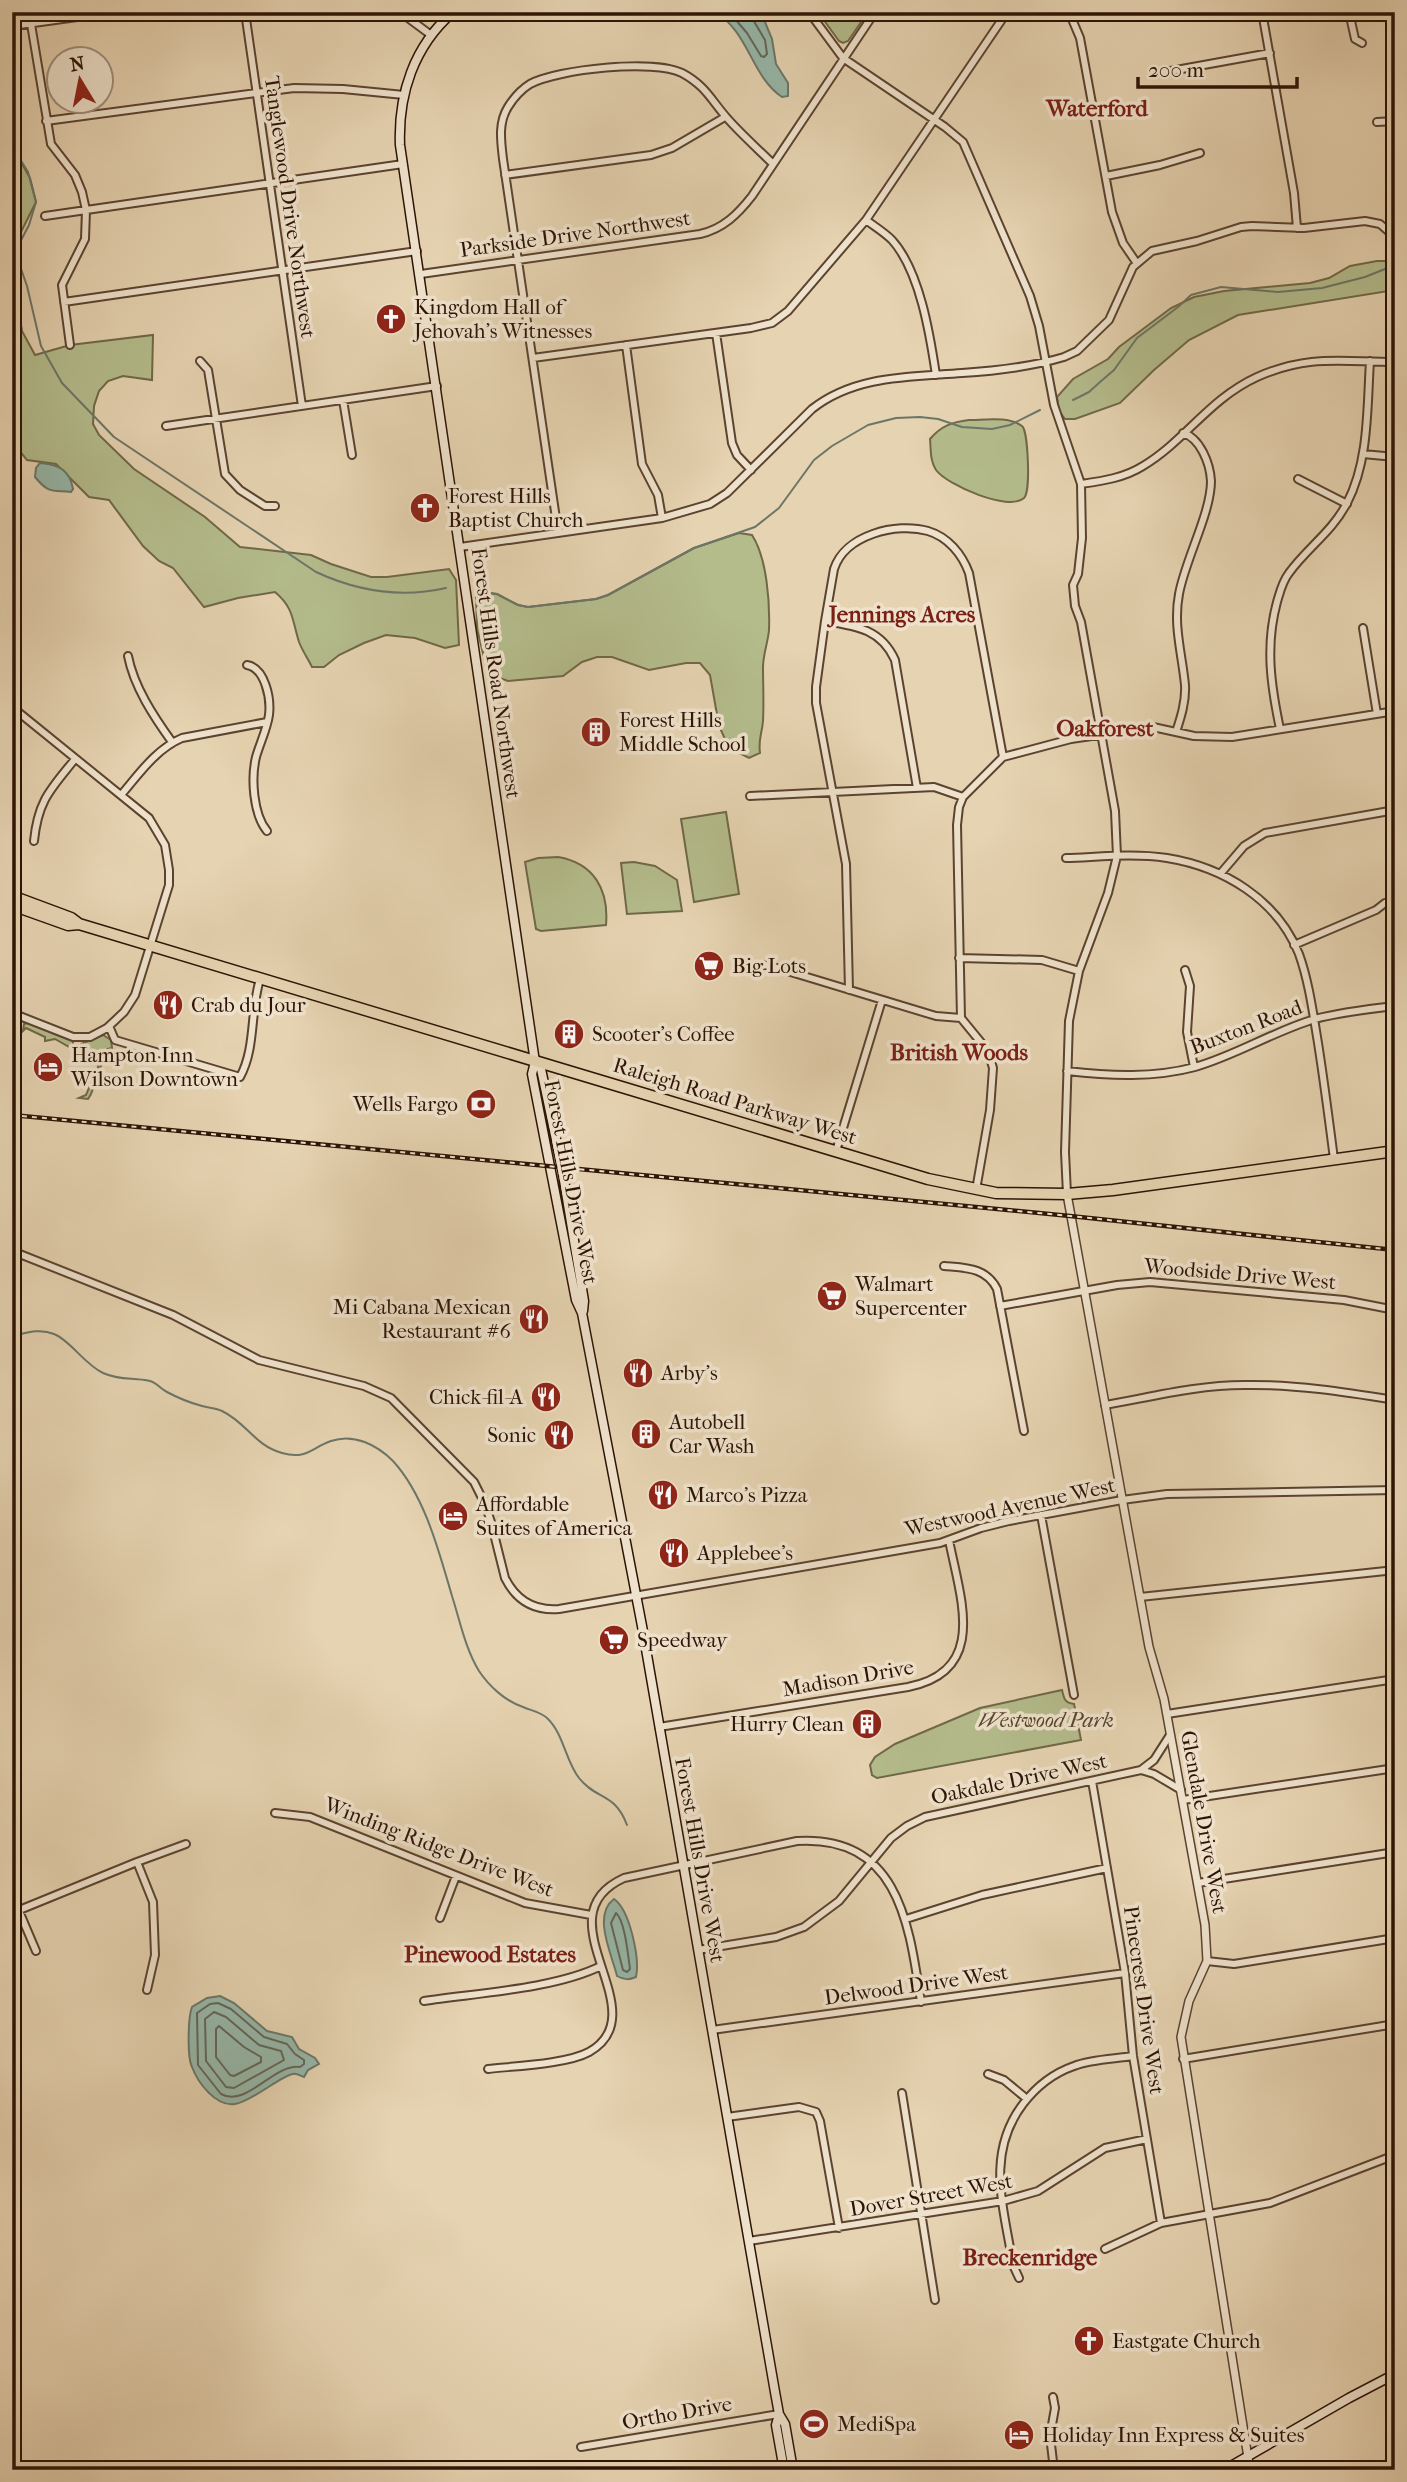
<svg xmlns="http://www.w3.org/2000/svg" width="1407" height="2482" viewBox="0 0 1407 2482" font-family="'IM FELL French Canon',serif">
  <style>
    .green { fill: #b4bc8c; stroke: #706848; stroke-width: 2 }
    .water { fill: #96b8aa; stroke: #6c7668; stroke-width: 2 }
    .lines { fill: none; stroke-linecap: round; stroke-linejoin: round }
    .shore { stroke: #626658; stroke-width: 2 }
    .stream { stroke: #6c7668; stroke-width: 2 }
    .minor-casing { stroke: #5b4330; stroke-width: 10 }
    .tertiary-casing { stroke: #5b4330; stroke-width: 10 }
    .secondary-casing { stroke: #2d1305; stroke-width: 11 }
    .primary-casing { stroke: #2d1305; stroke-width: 13 }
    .minor { stroke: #efe2cc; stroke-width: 6 }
    .tertiary { stroke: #efe2cc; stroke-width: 7 }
    .secondary { stroke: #efe2cc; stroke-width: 8 }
    .primary { stroke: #e6d3b1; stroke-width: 10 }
    .rail-casing { stroke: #2d1305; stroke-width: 4.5 }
    .rail { stroke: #efe2cc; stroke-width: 2; stroke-dasharray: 5; stroke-linecap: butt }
    .labels { text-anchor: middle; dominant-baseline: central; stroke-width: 7; stroke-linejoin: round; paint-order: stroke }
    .street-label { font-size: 21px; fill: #2d1305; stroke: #efe2cc }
    .poi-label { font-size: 21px; fill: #2d1305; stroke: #efe2cc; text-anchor: start }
    .park-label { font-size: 21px; font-style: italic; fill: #56462e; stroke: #efe2cc }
    .neighbourhood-label { font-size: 23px; font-weight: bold; fill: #7a1f14; stroke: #efe2cc }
  </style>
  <rect width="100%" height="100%" fill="#e6d3b1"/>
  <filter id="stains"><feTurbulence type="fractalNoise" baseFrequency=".00286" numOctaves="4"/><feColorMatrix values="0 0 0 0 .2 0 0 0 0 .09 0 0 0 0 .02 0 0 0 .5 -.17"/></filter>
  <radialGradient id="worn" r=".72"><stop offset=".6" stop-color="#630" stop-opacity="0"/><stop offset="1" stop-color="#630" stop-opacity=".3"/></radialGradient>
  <path class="green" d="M818 12H868L848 41 843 43 839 41Z
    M12 146 30 178 36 202 15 244 12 262Z
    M1377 261H1395V290L1238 315 1189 340 1154 370 1120 403 1075 419H1065L1059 411 1057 397 1073 379 1108 359 1119 347 1171 308 1194 297 1224 291 1310 283 1329 278 1350 266Z
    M12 270 22 331 35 355 70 345 153 335 152 380 123 376 108 381 99 391 94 406 93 424 99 435 134 469 205 517 240 547 311 555 331 564 371 577H387L449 569 456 580 459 645 445 648 415 638 386 635 364 643 339 655 324 667H312C308 659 302 650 299 642 292 620 294 608 275 592L238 598 204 607 173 568 159 561 143 546 109 500 89 497 56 464 27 460 15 445 12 433Z
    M969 420C984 420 1009 416 1022 426 1028 430 1031 492 1024 498 1009 512 947 485 936 470 930 461 931 450 930 439 941 426 952 422 969 420Z
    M739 533 752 535C767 558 770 603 769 630 768 642 763 655 763 667 763 685 764 703 763 721 762 734 758 739 760 753L749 758 733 750 725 739 719 726 710 675 700 663H686L649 670 612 657H597L582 662 563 676 508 681 494 676 486 665 477 629 476 591 497 594 518 605 528 607 596 599 608 595 694 548Z
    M726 812 739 894 694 902 681 819Z
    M558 857C594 863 609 890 606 925L541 931 536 929 525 862 538 858Z
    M634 862 655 866 677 880 682 911 627 914 621 863Z
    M28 1023 73 1041V1046L71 1048 55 1039 45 1041V1037L26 1028 23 1031 24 1024Z
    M103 1035 111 1040 112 1048 107 1049 91 1094 88 1099 79 1098 86 1095 99 1065 95 1064 96 1059 82 1052 80 1055 77 1054 81 1044Z
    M1062 1690C1064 1699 1065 1703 1074 1704L1081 1740 877 1778 872 1775 870 1765 875 1757 895 1744 980 1708Z"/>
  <path class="water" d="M715 12 757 13 765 22 772 39 776 64 788 83V96L782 97C751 76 749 32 715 12Z
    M40 463C58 464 70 470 73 489L71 492C52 490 49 494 35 477L36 468Z
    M614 1899C630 1910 640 1959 636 1977 629 1980 624 1980 617 1976 612 1955 592 1915 614 1899Z
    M220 1996 234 2003 267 2031 292 2037 299 2049 315 2058 319 2064 308 2070 304 2077C301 2076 296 2073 293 2074 282 2075 251 2102 235 2104 216 2107 198 2083 192 2067 187 2057 188 2017 192 2007L207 1998Z"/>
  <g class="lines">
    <path class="shore" d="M729 12 747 33 761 56 764 57 767 54 765 40 752 18V12
      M616 1913C625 1921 628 1955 630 1969L627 1972 623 1970 611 1923Z
      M218 2003 231 2009 264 2037 287 2044 295 2054 304 2060V2064L300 2067C274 2063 247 2108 221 2094L198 2065 197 2013 210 2004Z
      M214 2012 226 2017 259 2045 281 2051 284 2060 234 2088 226 2087 206 2061 205 2019Z
      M219 2026 244 2047 261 2057V2062L234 2076 230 2075 216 2057V2029Z"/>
    <path class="stream" d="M12 146 28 172 36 202 29 225 18 246 19 263 27 286 41 346 62 383 114 437 316 572C357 591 402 598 446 588
      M1073 400 1089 392 1100 382 1114 370 1137 338 1178 307 1191 295 1221 287 1278 292 1322 288 1365 277 1395 265
      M479 592 497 594 518 605 528 607 596 599 608 595 694 548 755 527 779 508 814 460 832 446 868 425 896 418 920 417 938 419 962 427 992 429 1010 425 1040 410
      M12 1336C26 1333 40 1328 54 1334 70 1340 84 1364 103 1373 121 1381 133 1377 150 1381 157 1383 161 1389 167 1392 178 1398 191 1403 202 1406 209 1408 216 1408 222 1411 247 1423 254 1445 282 1453 306 1460 311 1448 331 1441 354 1433 377 1445 393 1461 425 1496 439 1552 452 1596 460 1621 465 1648 479 1671 489 1686 505 1701 523 1707 532 1711 539 1711 547 1718 564 1734 565 1760 579 1778 596 1800 615 1792 627 1825"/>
    <g class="minor-casing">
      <path id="minor" d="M29 12 51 144 75 175 82 192 86 210 85 239 62 285 70 345
        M245 12 302 406
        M400 12 431 35
        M809 12 843 58 945 127 963 142 1030 296 1039 326 1054 405 1081 484 1082 538 1078 574 1073 585 1075 606 1081 622 1115 811 1117 856 1108 893 1079 971 1069 1021 1065 1152 1067 1194
        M1069 12 1080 38 1112 212 1123 243 1136 262
        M1262 12 1294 193 1297 228
        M1349 12 1355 39 1362 43
        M12 26 113 12
        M1165 72 1270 53
        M46 121 294 88 343 89 404 95
        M1377 122 1395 121
        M505 175 651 155 672 148 725 117
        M1106 176 1160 165 1200 153
        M45 216 403 164
        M866 220C874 226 884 232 892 240 920 271 930 335 936 375
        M421 274 700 234C723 229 738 214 752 196L875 12
        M64 302 417 251
        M716 333 732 443 737 455 751 470
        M626 345 642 464 658 495 662 518
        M533 358 751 328 772 323 788 311 866 220 1007 12
        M200 361 208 370 225 474 240 490 265 506H275
        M343 400 352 455
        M166 426 437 386
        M1363 454 1395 457
        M1298 479 1347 504
        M1081 484C1102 481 1124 478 1143 466 1185 441 1209 399 1257 377 1309 354 1342 362 1395 362
        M558 532 503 159C501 141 498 123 508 107 513 99 522 89 530 84 558 69 654 59 682 73 706 86 711 100 727 118 741 134 758 149 773 164
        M460 547 662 518 710 504 727 493 812 409C855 375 910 377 962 373 994 371 1034 366 1064 357L1077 351 1109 320 1133 267 1152 251 1197 241 1241 227 1252 226 1304 228 1365 221 1380 224 1395 237
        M825 621C856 626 881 629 895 660L917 788
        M1363 628 1377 714
        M128 656C134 687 154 717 172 742
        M247 665C265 668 271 698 269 715 267 729 260 743 256 757 251 778 253 814 267 831
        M12 707 149 818 165 845 169 870V885L135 995 124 1012 107 1028 90 1037H73L12 1013
        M1280 729C1271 686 1265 646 1277 602 1280 592 1282 582 1289 573 1307 548 1332 532 1347 503 1369 461 1367 408 1370 361
        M1176 732C1181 717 1186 701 1185 685 1182 654 1173 625 1179 594 1185 560 1211 513 1211 481 1210 463 1200 438 1183 433
        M121 795C139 774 156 749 182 738L267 722
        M750 796 934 787 963 797 1003 757 1071 739 1153 727 1194 736 1232 737 1395 711
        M963 797 959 807 957 825 961 1018 988 1051 993 1068 990 1110 976 1190
        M34 841C38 800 51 789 75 759
        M1066 858C1099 857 1133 853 1167 858 1223 867 1277 899 1299 954 1309 982 1313 1013 1318 1043 1324 1081 1329 1120 1334 1159
        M1221 873 1244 846 1265 833 1395 810
        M1294 945 1376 910 1385 903
        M959 958 1042 960 1079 971
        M752 965H765L784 970 936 1016 961 1018
        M1185 970 1190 986 1187 1032 1194 1067
        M849 990 846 864 816 703V687L825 621 834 569C845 535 896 522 928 531 948 537 962 554 969 573L1003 757
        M109 1026 115 1040 240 1077C256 1048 250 1011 260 979
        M1067 1071C1110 1076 1154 1078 1195 1067 1237 1055 1274 1031 1315 1019 1341 1012 1368 1009 1395 1006
        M836 1151 882 1000
        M12 1251 173 1315 259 1360 364 1386 391 1398 474 1482 485 1504 491 1522 505 1578C516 1600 534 1611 559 1609L940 1543 981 1528 1009 1521 1122 1500 1167 1494 1395 1490
        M944 1266C965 1268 986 1267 997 1289L1024 1431
        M1000 1306 1117 1285 1150 1282 1344 1300 1395 1310
        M1105 1405C1151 1397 1197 1385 1244 1385 1294 1384 1345 1392 1395 1400
        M1041 1515 1074 1695
        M1140 1597 1395 1570
        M1167 1714 1395 1679
        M659 1727 908 1687C989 1671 960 1598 949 1540
        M1141 1770 1154 1774 1181 1790
        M1092 1781 1125 1973 1133 2056 1161 2223
        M1183 1800 1395 1768
        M275 1813 310 1817 525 1903 591 1915
        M137 1862 153 1902 155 1955 147 1990
        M1198 1883 1395 1852
        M19 1911 36 1951
        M12 1913 137 1862 186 1844
        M440 1918 456 1876
        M906 1919 982 1895 1107 1868
        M698 1950 776 1937 804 1927 839 1901 891 1838 907 1826 925 1817 1141 1770 1154 1760 1170 1735
        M1207 1961 1234 1964 1395 1938
        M424 2001C477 1993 554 1989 601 1966
        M712 2030 1125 1973
        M1183 2059 1395 2024
        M488 2069C514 2066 567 2064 589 2052 660 2012 538 1917 624 1878L797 1841C899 1835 909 1924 921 2002
        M988 2074 1004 2080 1027 2099
        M902 2093 935 2300
        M727 2117 799 2107 816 2112 820 2121 839 2228
        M749 2241 1003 2201 1038 2191 1105 2148 1147 2139
        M1105 2249 1161 2223 1270 2203 1395 2155
        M1019 2278 1013 2265C1004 2208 985 2154 1023 2104 1036 2087 1054 2073 1074 2066 1092 2059 1114 2059 1133 2056
        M1053 2397 1055 2408 1050 2436 1054 2470
        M581 2447 779 2414"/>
    </g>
    <g class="tertiary-casing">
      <path id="tertiary" d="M1067 1194 1149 1647 1164 1699 1205 1925 1207 1961 1189 2001 1181 2037 1250 2470"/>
    </g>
    <g class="secondary-casing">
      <path id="secondary" d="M453 12C414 46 398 94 400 145L535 1062 532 1074 576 1300 582 1313 642 1626 775 2392 779 2414 785 2424 793 2470
        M535 1062 541 1069 562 1168 584 1301 583 1311
        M779 2414 776 2425 784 2470
        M1224 2470 1349 2398 1395 2374"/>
    </g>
    <g class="primary-casing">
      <path id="primary" d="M12 896 71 918 79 924 928 1179 996 1193 1067 1194 1113 1190 1395 1151
        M12 905 68 925 79 924"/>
    </g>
    <use href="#minor" class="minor"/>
    <use href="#tertiary" class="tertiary"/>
    <use href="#secondary" class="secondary"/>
    <use href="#primary" class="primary"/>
    <g class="rail-casing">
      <path id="rail" d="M12 1115 1070 1216 1395 1250"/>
    </g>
    <use href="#rail" class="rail"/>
  </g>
  <defs>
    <g id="church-disc" transform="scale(1.575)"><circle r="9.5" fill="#8f2418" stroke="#efe2cc"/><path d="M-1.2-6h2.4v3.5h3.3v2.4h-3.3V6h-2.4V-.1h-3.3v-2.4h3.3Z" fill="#fff"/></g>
    <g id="building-disc" transform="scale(1.575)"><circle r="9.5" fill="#8f2418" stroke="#efe2cc"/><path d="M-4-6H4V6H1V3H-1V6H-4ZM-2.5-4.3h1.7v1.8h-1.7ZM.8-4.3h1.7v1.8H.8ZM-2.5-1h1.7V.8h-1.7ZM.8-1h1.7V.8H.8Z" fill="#fff"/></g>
    <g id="supermarket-disc" transform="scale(1.575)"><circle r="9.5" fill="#8f2418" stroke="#efe2cc"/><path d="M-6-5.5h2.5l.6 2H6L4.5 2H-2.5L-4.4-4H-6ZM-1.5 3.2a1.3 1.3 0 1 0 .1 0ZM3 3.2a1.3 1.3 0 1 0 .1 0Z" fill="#fff"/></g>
    <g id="restaurant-disc" transform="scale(1.575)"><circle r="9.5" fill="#8f2418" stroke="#efe2cc"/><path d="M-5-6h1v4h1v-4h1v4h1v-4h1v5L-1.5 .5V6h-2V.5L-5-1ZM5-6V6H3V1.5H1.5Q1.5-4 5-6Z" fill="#fff"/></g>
    <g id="hotel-disc" transform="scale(1.575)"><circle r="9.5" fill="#8f2418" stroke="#efe2cc"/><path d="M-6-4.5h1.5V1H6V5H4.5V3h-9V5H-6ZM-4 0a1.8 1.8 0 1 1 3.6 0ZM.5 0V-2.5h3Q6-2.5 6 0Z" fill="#fff"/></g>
    <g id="bank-disc" transform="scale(1.575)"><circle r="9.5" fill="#8f2418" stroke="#efe2cc"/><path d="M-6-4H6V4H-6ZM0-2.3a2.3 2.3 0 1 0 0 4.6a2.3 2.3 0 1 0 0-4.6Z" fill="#fff"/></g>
    <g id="stadium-disc" transform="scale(1.575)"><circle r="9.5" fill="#8f2418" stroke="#efe2cc"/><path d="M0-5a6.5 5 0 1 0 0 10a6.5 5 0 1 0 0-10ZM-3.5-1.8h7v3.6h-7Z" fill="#fff"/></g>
  </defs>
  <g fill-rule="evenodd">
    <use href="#church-disc" x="391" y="319"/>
    <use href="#church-disc" x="425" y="508"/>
    <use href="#building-disc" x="596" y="732"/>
    <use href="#supermarket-disc" x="709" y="966"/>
    <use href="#restaurant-disc" x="168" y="1005"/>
    <use href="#building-disc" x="569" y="1034"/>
    <use href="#hotel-disc" x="48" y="1067"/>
    <use href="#bank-disc" x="481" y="1104"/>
    <use href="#supermarket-disc" x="832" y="1296"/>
    <use href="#restaurant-disc" x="534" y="1319"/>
    <use href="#restaurant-disc" x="638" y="1373"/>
    <use href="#restaurant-disc" x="546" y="1397"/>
    <use href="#building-disc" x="646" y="1434"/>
    <use href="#restaurant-disc" x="559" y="1435"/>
    <use href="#restaurant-disc" x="663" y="1495"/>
    <use href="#hotel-disc" x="453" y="1516"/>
    <use href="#restaurant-disc" x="674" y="1553"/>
    <use href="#supermarket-disc" x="614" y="1640"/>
    <use href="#building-disc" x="867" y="1724"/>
    <use href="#church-disc" x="1089" y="2341"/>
    <use href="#stadium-disc" x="814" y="2424"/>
    <use href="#hotel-disc" x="1019" y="2435"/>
  </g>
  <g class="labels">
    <g class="street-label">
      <text transform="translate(290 207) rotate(82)">Tanglewood Drive Northwest</text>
      <text transform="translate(575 234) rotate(-8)">Parkside Drive Northwest</text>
      <text transform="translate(496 673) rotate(82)">Forest Hills Road Northwest</text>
      <text transform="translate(1246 1027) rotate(-21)">Buxton Road</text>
      <text transform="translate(735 1101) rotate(17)">Raleigh Road Parkway West</text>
      <text transform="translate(571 1182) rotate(79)">Forest Hills Drive West</text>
      <text transform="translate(1240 1274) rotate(5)">Woodside Drive West</text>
      <text transform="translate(1010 1507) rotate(-12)">Westwood Avenue West</text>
      <text transform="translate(848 1678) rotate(-10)">Madison Drive</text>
      <text transform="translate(1019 1779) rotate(-12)">Oakdale Drive West</text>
      <text transform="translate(1204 1822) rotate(80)">Glendale Drive West</text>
      <text transform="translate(439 1847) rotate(21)">Winding Ridge Drive West</text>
      <text transform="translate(700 1860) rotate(80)">Forest Hills Drive West</text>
      <text transform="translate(916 1985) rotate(-8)">Delwood Drive West</text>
      <text transform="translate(1144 2000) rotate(82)">Pinecrest Drive West</text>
      <text transform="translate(931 2195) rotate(-10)">Dover Street West</text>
      <text transform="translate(677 2413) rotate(-10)">Ortho Drive</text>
    </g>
    <g class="poi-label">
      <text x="414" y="307">Kingdom Hall of<tspan x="414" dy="24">Jehovah’s Witnesses</tspan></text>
      <text x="448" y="496">Forest Hills<tspan x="448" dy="24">Baptist Church</tspan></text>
      <text x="619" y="720">Forest Hills<tspan x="619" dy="24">Middle School</tspan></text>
      <text x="732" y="966">Big Lots</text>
      <text x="191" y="1005">Crab du Jour</text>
      <text x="592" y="1034">Scooter's Coffee</text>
      <text x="71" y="1055">Hampton Inn<tspan x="71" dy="24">Wilson Downtown</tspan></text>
      <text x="458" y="1104" text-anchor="end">Wells Fargo</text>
      <text x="855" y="1284">Walmart<tspan x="855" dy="24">Supercenter</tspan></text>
      <text x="511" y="1307" text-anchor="end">Mi Cabana Mexican<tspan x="511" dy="24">Restaurant #6</tspan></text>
      <text x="661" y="1373">Arby's</text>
      <text x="523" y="1397" text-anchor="end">Chick-fil-A</text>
      <text x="669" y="1422">Autobell<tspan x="669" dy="24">Car Wash</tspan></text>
      <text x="536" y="1435" text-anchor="end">Sonic</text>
      <text x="686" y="1495">Marco's Pizza</text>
      <text x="476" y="1504">Affordable<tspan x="476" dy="24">Suites of America</tspan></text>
      <text x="697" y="1553">Applebee's</text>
      <text x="637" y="1640">Speedway</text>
      <text x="844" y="1724" text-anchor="end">Hurry Clean</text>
      <text x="1112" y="2341">Eastgate Church</text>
      <text x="837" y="2424">MediSpa</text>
      <text x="1042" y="2435">Holiday Inn Express &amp; Suites</text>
    </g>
    <g class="park-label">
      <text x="1046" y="1720">Westwood Park</text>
    </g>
    <g class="neighbourhood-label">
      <text x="1097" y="108">Waterford</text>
      <text x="902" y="614">Jennings Acres</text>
      <text x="1105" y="728">Oakforest</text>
      <text x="959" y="1052">British Woods</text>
      <text x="490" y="1954">Pinewood Estates</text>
      <text x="1030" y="2257">Breckenridge</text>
    </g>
  </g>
  <rect width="1407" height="2482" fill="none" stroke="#e6d3b1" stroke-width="42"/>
  <rect x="14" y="14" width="1379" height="2454" fill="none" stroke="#2d1305" stroke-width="3.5"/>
  <rect x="21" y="21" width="1365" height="2440" fill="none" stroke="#2d1305" stroke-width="2"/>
  <g transform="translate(80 80) rotate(350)"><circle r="33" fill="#efe2cc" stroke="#a18f7c" stroke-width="2"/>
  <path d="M0-5L12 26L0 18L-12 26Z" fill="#8f2418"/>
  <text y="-10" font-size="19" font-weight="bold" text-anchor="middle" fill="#2d1305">N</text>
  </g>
  <path d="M1138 77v10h159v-10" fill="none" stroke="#2d1305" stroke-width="3.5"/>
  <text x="1148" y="77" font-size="21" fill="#2d1305" stroke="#efe2cc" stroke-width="5" paint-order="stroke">200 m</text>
  <rect width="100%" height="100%" filter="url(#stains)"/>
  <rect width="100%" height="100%" fill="url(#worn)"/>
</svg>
